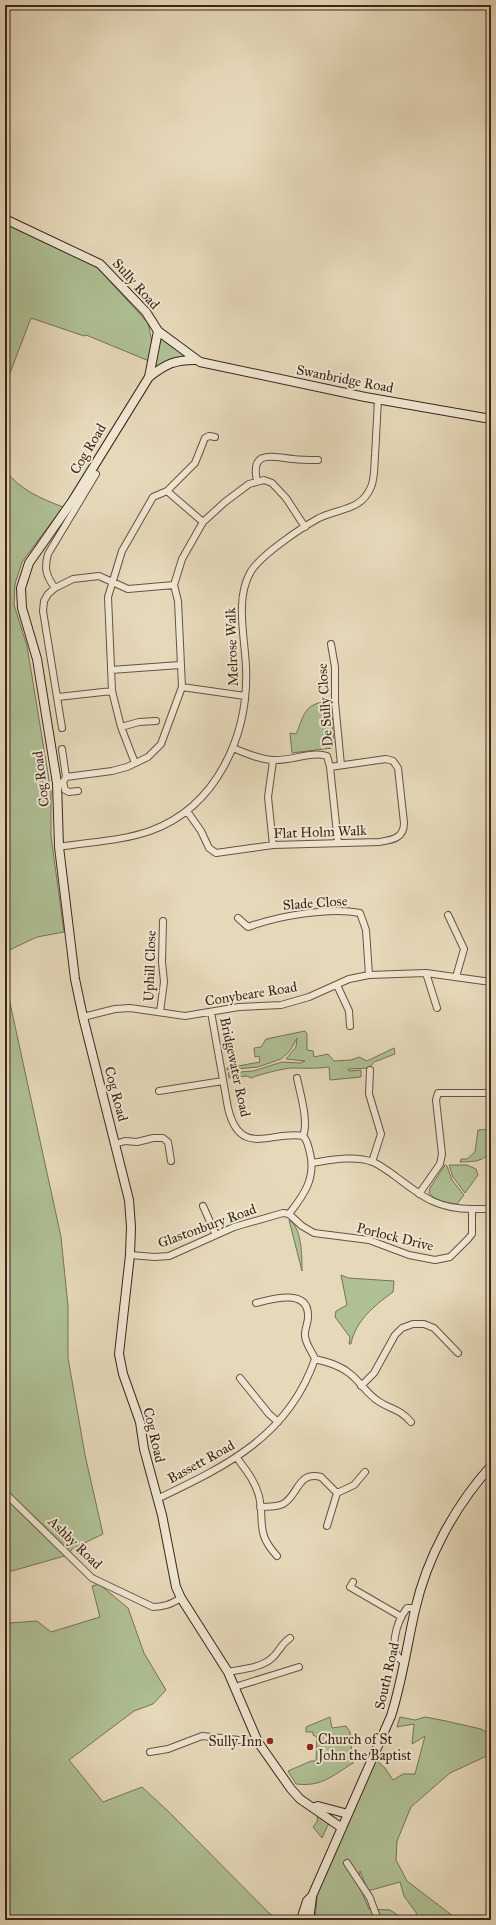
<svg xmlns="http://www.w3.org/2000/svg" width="496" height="1925" viewBox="0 0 496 1925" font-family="'IM FELL Great Primer',serif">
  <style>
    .green { fill: #afc095; stroke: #757357 }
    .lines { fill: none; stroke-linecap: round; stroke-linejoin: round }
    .street-casing { stroke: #665341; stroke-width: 8 }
    .secondary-casing { stroke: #3b2619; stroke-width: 10 }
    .street { stroke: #efe6d2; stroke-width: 6 }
    .secondary { stroke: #efe6d2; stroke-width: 8 }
    .poi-dot { fill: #8f2418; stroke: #efe6d2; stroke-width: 1.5 }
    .labels { text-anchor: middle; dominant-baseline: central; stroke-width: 4; stroke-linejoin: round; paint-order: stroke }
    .street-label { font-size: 14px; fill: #3b2619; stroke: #efe6d2 }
    .poi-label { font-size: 14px; fill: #3b2619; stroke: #efe6d2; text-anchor: start }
  </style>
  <rect width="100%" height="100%" fill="#e6d9ba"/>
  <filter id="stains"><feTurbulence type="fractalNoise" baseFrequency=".005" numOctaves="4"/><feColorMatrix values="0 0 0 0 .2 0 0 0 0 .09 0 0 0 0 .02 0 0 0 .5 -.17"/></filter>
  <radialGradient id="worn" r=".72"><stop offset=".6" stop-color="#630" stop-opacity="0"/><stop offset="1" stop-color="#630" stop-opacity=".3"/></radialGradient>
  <path class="green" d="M5 223 94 264 148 323 152 342 149 361 86 335 84 336 31 318 5 386Z
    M160 338 185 356 171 359 154 369Z
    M5 470C20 490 40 498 63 507L22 562 15 584 14 605 27 646 51 792V836L64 932 37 937 5 952Z
    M329 701 331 703 334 743 332 744V748L292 753 290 733 296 734C305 714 303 704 329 701Z
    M5 980 61 1237 68 1306V1358L85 1455 103 1534 72 1549 68 1555 5 1573Z
    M305 1031 307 1034V1050L313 1051 314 1057 328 1054 334 1061 351 1060 359 1057 367 1061 394 1048 395 1054 374 1062 369 1068 348 1069 349 1071 361 1070V1077L330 1080 329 1067C316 1069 304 1068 291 1068 281 1069 261 1074 251 1078L247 1076 229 1078 228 1073 253 1071 282 1062 300 1063 305 1061 286 1059 296 1047 297 1038 290 1051 281 1059 258 1067 227 1070V1068L260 1062 259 1056 255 1057 254 1048 261 1047 266 1039Z
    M491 1129C491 1156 489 1162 460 1162L461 1159H467L475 1152 478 1130Z
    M445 1165 447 1166 452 1180 464 1195 457 1204C448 1203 435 1201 429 1193L430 1188Z
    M449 1165H467L476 1169 478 1175 465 1193 453 1177Z
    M289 1220C302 1227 302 1257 302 1271Z
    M341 1275 348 1278 394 1281 393 1292C375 1305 355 1321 351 1344H349L350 1337 335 1317 336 1311 347 1305Z
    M99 1584 128 1608 144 1653 166 1690 153 1704 134 1711 69 1760 103 1802 142 1787 169 1812 269 1913 280 1920H5V1617L10 1623 37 1621 51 1632 100 1617 92 1586Z
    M330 1717 332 1728 346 1726 350 1732 353 1763C332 1776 322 1787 296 1784L288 1771 311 1761H316L317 1737 313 1735V1732H306V1727Z
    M400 1717 415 1720 425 1717 446 1721 481 1729 491 1735V1754L450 1773 411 1807 397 1841 396 1860 407 1881 458 1920H409L417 1914 404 1896 400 1882 368 1891 360 1871 359 1886 369 1909 390 1910 405 1920H315L318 1887 376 1760 385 1768 393 1780 403 1774H415L425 1736 412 1744 414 1724 397 1727Z
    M318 1814 329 1823 322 1838 313 1827 317 1822Z"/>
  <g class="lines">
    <g class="street-casing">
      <path id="street" d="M257 481C250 449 273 457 293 459 301 460 310 460 318 460
        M167 491 195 463 205 438 209 436 215 437
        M55 588C46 576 44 568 48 554L96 474
        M331 644 335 667V702L341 765
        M111 670 180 665
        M182 687 245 696
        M58 697 112 691
        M121 727 139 722 156 721
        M62 728 43 611 44 601 48 594 55 588 73 579 99 576 128 589 174 585
        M233 748C246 753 260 760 274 760 291 761 312 751 327 756L330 767 338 843
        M62 749 66 777
        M135 763 121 727 112 691 108 597 122 551 153 497 167 491 203 522
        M78 791 69 792 65 790 63 782 66 777 112 771 127 767 148 757 161 744 182 687 178 601 174 585 182 559 203 522 225 502 249 484 264 480 272 483 286 498 305 527
        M187 811 201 831 209 848 216 853 273 845 379 842C391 840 404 839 404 823L398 768 393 761 386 759 330 767
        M273 845 268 797 273 761
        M59 847C89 842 121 841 150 831 217 807 249 735 246 667 245 638 235 600 250 573 259 556 301 528 319 518 339 508 361 511 371 487 375 478 374 466 375 456 376 437 377 418 378 399
        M448 915 464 949 456 977
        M238 918 248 927C278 916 329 907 360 913L366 930 369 975
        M426 973 437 1008
        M337 985 349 1011 350 1026
        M160 1012 164 982 162 962 163 921
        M211 1012 228 1108C240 1159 272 1130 303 1136
        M83 1017 115 1009 130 1008 185 1016 239 1007 281 1005 309 997 349 979 369 975 426 973 491 982
        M370 1070 369 1094 381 1134 372 1162
        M159 1091 223 1081
        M115 1144 125 1141 137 1142 153 1138H163L168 1142 171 1161
        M312 1163C331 1160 354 1155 373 1162 382 1166 391 1173 399 1179 424 1198 439 1209 472 1209
        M419 1194 440 1164 442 1154 436 1100 438 1093H491
        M203 1206 216 1235
        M289 1214 302 1226 314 1233 369 1240 409 1255 435 1260 450 1257 468 1239 472 1234V1209H491
        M130 1255 155 1257 169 1256 234 1227 283 1213 289 1214C304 1195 316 1178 310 1153 308 1146 308 1141 303 1136 309 1122 300 1093 297 1078
        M315 1359C327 1362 339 1365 349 1373 360 1381 366 1393 378 1401 391 1410 399 1408 411 1422
        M240 1378 269 1414 278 1422
        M361 1386 374 1373 395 1335 402 1328 413 1324H424L434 1328 458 1353
        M237 1458C246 1470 255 1481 259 1496 265 1523 255 1532 277 1556
        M5 1493 92 1578 153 1607C164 1607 171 1604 181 1598
        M337 1493 354 1485 365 1472
        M157 1499C226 1466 288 1437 315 1359 312 1351 306 1345 305 1336 304 1329 309 1322 308 1315 308 1288 271 1299 256 1303
        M260 1507C268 1507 276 1507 283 1504 299 1495 297 1471 321 1477L337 1493 327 1526
        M353 1582 350 1587 400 1616
        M404 1662C386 1653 397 1621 407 1608H415
        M228 1672C242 1669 261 1668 272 1658 280 1651 280 1645 290 1638
        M235 1687 299 1667
        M150 1752 168 1749 202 1736 258 1742
        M347 1863 370 1898 378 1920"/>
    </g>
    <g class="secondary-casing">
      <path id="secondary" d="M5 219 100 264 146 312 158 331 200 362 365 397 491 419
        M158 331 149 377 73 500 29 563 21 588 22 608 37 659 57 783 59 847 75 979 83 1017 129 1200 131 1227 130 1255 119 1354 123 1374 140 1422 144 1449 162 1515 176 1587 181 1598 228 1672 258 1742 291 1789 300 1799 342 1828
        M149 377C166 364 174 360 195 360
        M315 1807 318 1806 348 1814
        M301 1920 307 1901 312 1896 391 1716C402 1682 407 1645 415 1610 427 1557 455 1506 491 1466
        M309 1920 312 1897"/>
    </g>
    <use href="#street" class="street"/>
    <use href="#secondary" class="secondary"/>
  </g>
  <g class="poi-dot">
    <circle cx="270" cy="1741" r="4"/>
    <circle cx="310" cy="1747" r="4"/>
  </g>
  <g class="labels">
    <g class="street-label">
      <text transform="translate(136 284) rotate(48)">Sully Road</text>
      <text transform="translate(345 379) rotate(11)">Swanbridge Road</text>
      <text transform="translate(88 449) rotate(-59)">Cog Road</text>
      <text transform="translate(232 647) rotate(-92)">Melrose Walk</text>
      <text transform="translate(325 705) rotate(-94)">De Sully Close</text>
      <text transform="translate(41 779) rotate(-97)">Cog Road</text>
      <text transform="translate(320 832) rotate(-2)">Flat Holm Walk</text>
      <text transform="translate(315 903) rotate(-4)">Slade Close</text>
      <text transform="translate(150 966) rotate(-88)">Uphill Close</text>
      <text transform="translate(251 994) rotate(-9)">Conybeare Road</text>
      <text transform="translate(235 1067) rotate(78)">Bridgewater Road</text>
      <text transform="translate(116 1094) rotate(75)">Cog Road</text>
      <text transform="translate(207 1226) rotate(-20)">Glastonbury Road</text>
      <text transform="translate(395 1237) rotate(14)">Porlock Drive</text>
      <text transform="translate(154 1435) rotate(77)">Cog Road</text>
      <text transform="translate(201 1462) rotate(-29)">Bassett Road</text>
      <text transform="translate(75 1543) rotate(44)">Ashby Road</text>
      <text transform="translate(387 1676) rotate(-77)">South Road</text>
    </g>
    <g class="poi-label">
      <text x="318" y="1739">Church of St<tspan x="318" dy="16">John the Baptist</tspan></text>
      <text x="262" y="1741" text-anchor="end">Sully Inn</text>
    </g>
  </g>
  <rect width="496" height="1925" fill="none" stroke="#e6d9ba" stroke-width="20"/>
  <rect x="6" y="6" width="484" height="1913" fill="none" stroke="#3b2619" stroke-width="2"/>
  <rect x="10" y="10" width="476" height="1905" fill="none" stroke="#3b2619"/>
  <rect width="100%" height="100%" filter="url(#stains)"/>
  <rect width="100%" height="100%" fill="url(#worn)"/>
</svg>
